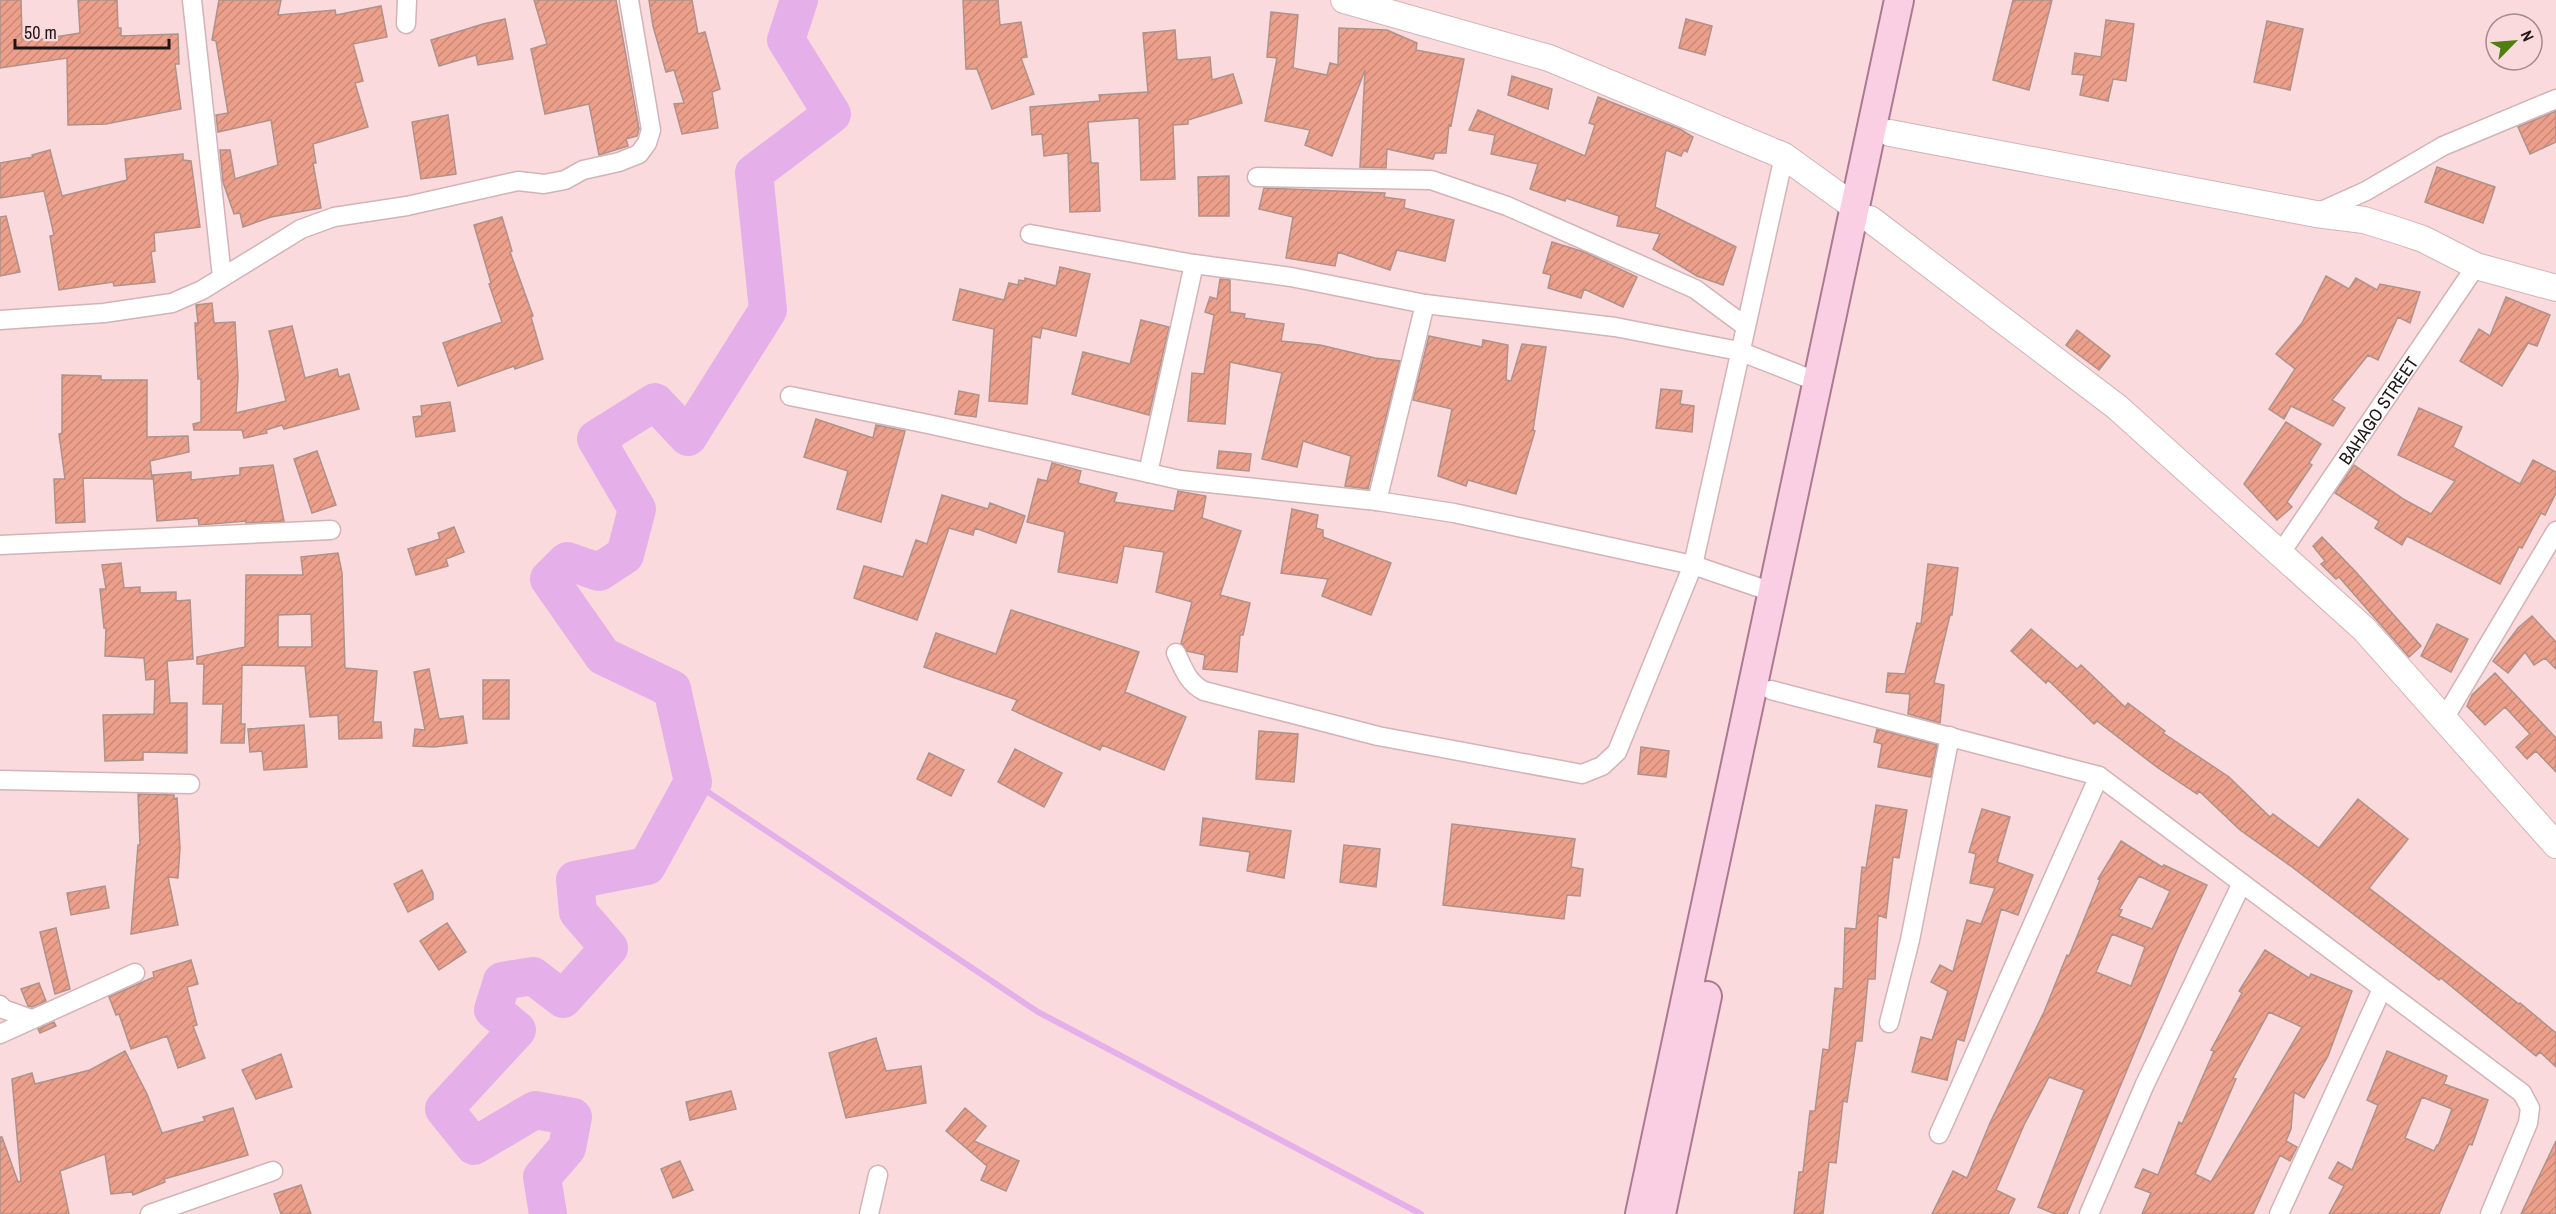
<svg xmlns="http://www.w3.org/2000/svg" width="2556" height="1214" viewBox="0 0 2556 1214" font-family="'Archivo Narrow',sans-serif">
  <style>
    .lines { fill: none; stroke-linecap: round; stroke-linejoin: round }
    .stream { stroke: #e5b0e9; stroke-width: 6 }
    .river { stroke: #e5b0e9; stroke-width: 38 }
    .building { fill: url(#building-hatch); stroke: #af9289; stroke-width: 1.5; fill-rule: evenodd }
    .street-casing { stroke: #d3b3b6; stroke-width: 21 }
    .secondary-casing { stroke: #d3b3b6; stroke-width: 28 }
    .primary-casing { stroke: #ab7990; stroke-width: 32 }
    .street { stroke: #fff; stroke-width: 18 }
    .secondary { stroke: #fff; stroke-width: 26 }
    .primary { stroke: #facfe4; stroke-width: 28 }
    .labels { text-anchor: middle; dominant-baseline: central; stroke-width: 6; stroke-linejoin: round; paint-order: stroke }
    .street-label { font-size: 18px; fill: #201516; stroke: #fbdadd }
  </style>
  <defs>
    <pattern id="building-hatch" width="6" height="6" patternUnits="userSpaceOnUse" patternTransform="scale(1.5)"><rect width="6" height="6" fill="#eca08b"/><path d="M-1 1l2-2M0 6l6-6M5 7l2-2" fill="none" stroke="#ca8977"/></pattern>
  </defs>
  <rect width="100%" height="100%" fill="#fbdadd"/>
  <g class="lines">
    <path class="stream" d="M693 782 1038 1012 1421 1214"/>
    <path class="river" d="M548 1214 542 1177 567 1148 573 1117 535 1110 474 1146 444 1109 517 1030 493 1010 502 981 533 976 563 999 609 948 578 912 575 880 647 866 693 782 672 689 603 656 549 579 567 561 599 572 625 555 637 509 596 439 655 402 688 437 768 310 754 173 832 114 786 40 799 0"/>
  </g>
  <path class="building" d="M0 0H21L22 39 35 37 36 40 80 33 78 0H117L118 28H121V36L178 34 179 64H175L181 109 106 124 68 125 67 58 0 68Z
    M219 0H281L278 15 335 10 336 15 381 6 387 37 353 44 363 81 355 83 368 127 313 144 316 163H313L321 208 271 217 243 227 240 213 234 214 223 182 220 150H230L235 179 278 165 271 120 218 132 216 115 228 113 216 41 212 40Z
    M534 0H616L639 129 637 136 626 139 628 146 599 155 589 104 545 114 531 49 547 44Z
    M649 0H692L698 34 705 32 720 89 712 92 718 128 682 134 674 104 684 103 674 70 666 72 653 26Z
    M963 0H998L1000 25 1021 22 1027 57 1021 58 1034 94 992 109 977 69H966Z
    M2013 0H2052L2029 90 1993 80Z
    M1271 12 1298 15 1293 68 1327 75 1330 63 1338 65 1339 28 1387 30 1417 43 1416 50 1464 59 1451 126 1449 125 1446 153H1435L1433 159 1387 149 1386 168 1360 167 1365 70 1332 156 1305 145 1310 130 1265 121 1277 58 1267 57Z
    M505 19 513 59 478 65 476 55 439 66 431 40 483 24Z
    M1686 19 1712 26 1705 55 1679 48Z
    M2106 20 2134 24 2126 81 2113 79 2108 101 2080 95 2084 75 2072 74 2075 53 2101 57Z
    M2267 21 2303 29 2290 90 2254 82Z
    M1175 30 1177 60 1210 57 1212 80 1233 74 1242 103 1188 120V124L1173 125 1175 179 1141 180 1139 118 1088 122 1091 163H1098L1100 211 1070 212 1068 153 1044 156 1042 134 1032 135 1030 107 1100 101 1099 95 1148 92 1143 33Z
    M1512 76 1552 89 1548 109 1508 95Z
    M1598 97 1680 129 1693 137 1687 152 1684 150 1681 156 1666 150 1655 207 1736 247 1723 285 1697 276 1653 249 1660 234 1617 226 1619 216 1566 198 1565 201 1530 189 1538 164 1491 154 1495 135 1469 130 1478 110 1585 156 1595 125 1589 123Z
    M2556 111V142L2530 154 2518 127Z
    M448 115 456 174 421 179 412 122Z
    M50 150 62 196 127 180 125 159 183 154V160L191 161 200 227 154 233 155 251 151 252 155 282 114 286 113 282 59 290 50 236 54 235 44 191 0 198V163L33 157 32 155Z
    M2437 167 2495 187 2483 223 2425 202Z
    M1229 176V216H1199L1198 177Z
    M1264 188 1385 193 1384 197 1405 200 1404 208 1454 220 1445 261 1397 250 1390 270 1338 252 1335 266 1286 258 1293 217 1259 209Z
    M6 216 20 272 0 276V217Z
    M502 217 512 251 510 252 533 316 531 317 543 359 515 369 514 366 458 386 443 343 502 322 489 284 491 283 474 225Z
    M1552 242 1584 252 1637 277 1623 307 1584 289 1581 298 1548 288 1551 275 1543 273Z
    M1060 267 1090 274 1076 336 1042 328 1040 338 1032 336 1027 404 989 401 994 329 953 320 960 289 1004 300 1009 283 1018 285 1019 280 1025 281V278L1056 286Z
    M2326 276 2349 289 2356 278 2377 290 2380 284 2420 292 2410 323 2398 317 2378 360 2368 355 2332 400 2345 408 2333 426 2291 406 2284 419 2269 409 2295 369 2276 354 2302 323Z
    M1220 279 1230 280V312L1245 314 1244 318 1284 324 1281 341 1320 345 1375 358 1400 361 1368 489 1345 486 1351 456 1303 441 1297 467 1262 459 1282 373 1230 362 1225 424 1188 421 1192 373 1204 374 1214 315 1205 312 1210 297 1217 299Z
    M2506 297 2550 315 2537 346 2528 343 2502 386 2460 361 2479 329 2490 336Z
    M212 303 214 323 235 322 238 377 236 413 286 401 269 331 292 326 305 378 337 369 339 377 349 374 359 409 284 429 282 425 266 430 267 433 244 438 242 430H194L193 424 201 422V379H198L195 323H198L196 305Z
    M1141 320 1169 327 1149 415 1072 394 1083 352 1130 364Z
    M2077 330 2110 356 2099 370 2066 345Z
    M1429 336 1482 347 1483 340 1508 345 1506 380 1511 381 1522 344 1546 347 1533 430 1535 431 1516 494 1468 480 1466 486 1438 476 1452 409 1413 400Z
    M62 375 101 376V380H147V437L188 436 189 452 150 461 152 479 83 478 85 522 56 523 54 479H65L59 434 62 433Z
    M1661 389 1682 391 1680 404 1694 406 1692 432 1656 428Z
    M959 391 979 395 976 417 955 414Z
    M450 402 455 431 416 437 413 417 422 416 421 406Z
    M2419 408 2462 427 2453 447 2520 484 2533 460 2556 472V493L2545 515 2541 513 2522 548 2519 547 2500 584 2407 536 2402 545 2375 528 2379 521 2335 493 2354 465 2405 500 2431 514 2455 481 2398 455Z
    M816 419 873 438 876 425 905 431 881 522 837 509 848 471 804 457Z
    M2286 422 2321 444 2309 463 2312 465 2287 502 2292 507 2277 520 2244 484Z
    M317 451 336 505 312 513 294 459Z
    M1219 451 1251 454 1249 471 1217 468Z
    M1052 463 1081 471 1078 483 1117 493 1114 502 1174 511 1178 491 1206 496 1202 518 1241 531 1220 595 1250 603 1243 635H1240L1237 672 1203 669 1205 655 1187 651 1181 643 1192 602 1156 592 1164 552 1124 546 1117 583 1058 572 1065 532 1027 522 1038 479 1047 481Z
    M273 465 284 521 246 523V521L199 525 198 518 157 521 153 475 191 472V480L240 475V468Z
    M942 495 988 509 990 503 1025 516 1016 543 975 528 973 535 949 528 917 620 854 598 864 566 903 577 916 540 927 544Z
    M1292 509 1318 515 1316 528 1323 530V537L1391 563 1371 615 1322 596 1328 579 1281 573Z
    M454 527 464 552 446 559 448 566 416 575 408 549 440 539 438 533Z
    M2322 537 2355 571 2421 646 2409 657 2339 577 2336 579 2321 564 2325 561 2313 546Z
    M338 553 342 573 345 668 377 671 373 722H381L382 738 339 739 338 715 310 717 305 666 242 665 241 724H245L244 743H221L223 704H203L204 664H197V657L245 647 246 575H303L301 557ZM311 614 312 647H278V615Z
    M121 563 124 588 140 587V593L176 592V601L190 600 193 659 167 661 170 703H187V753L143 752V760L105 761 103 715 154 714 155 679 146 680 144 658 105 656 106 628H104L100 589H106L102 565Z
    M1928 564 1958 568 1952 615H1950L1934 683 1944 685 1940 723 1908 714 1910 694 1886 692 1888 673 1905 674 1917 623 1921 624Z
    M1011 610 1139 652 1125 692 1186 717 1164 770 1102 745 1100 750 1012 710 1017 700 924 667 936 633 996 654Z
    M2532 616 2556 642V669L2545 658 2534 665 2525 652 2508 673 2493 661 2518 628Z
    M2437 624 2468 639 2451 672 2421 656Z
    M2031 629 2077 669 2081 665 2125 707 2128 703 2165 731 2163 733 2229 777 2270 817 2273 814 2319 848 2358 799 2408 839 2369 888 2519 1004 2520 1003 2556 1033V1067L2540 1052 2536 1056 2441 978 2439 980 2292 867 2240 830 2199 791 2197 794 2158 768 2097 721 2094 724 2048 680 2046 683 2011 651Z
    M429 669 439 719 463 716 467 743 434 747 413 746 415 729 425 730 414 672Z
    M2495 673 2556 738V772L2536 751 2527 759 2516 747 2530 734 2505 707 2485 725 2467 706 2472 695Z
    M483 680H509V719H483Z
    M304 725 307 767 264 770 262 751 250 752 248 729Z
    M1877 729 1937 745 1931 777 1878 767 1882 744 1874 742Z
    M1259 731 1298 734 1294 782 1256 779Z
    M1641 747 1669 751 1666 777 1638 774Z
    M1015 749 1062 773 1044 807 998 782Z
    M929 753 964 770 951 796 917 779Z
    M138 794 174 795V799L177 798 180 848 178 878 168 877 178 925 131 934 138 845H140Z
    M1876 805 1907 810 1899 858 1893 857 1886 918 1878 915 1875 979H1868L1862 1041H1856L1847 1102 1843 1101 1836 1163 1829 1162 1823 1214H1794L1799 1172H1803L1810 1111H1815L1823 1049 1829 1050 1835 988 1843 989 1845 928 1856 929 1862 867 1866 868Z
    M1982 809 2010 817 1997 862 2033 875 2018 915 2001 909 1964 1041 1957 1039 1947 1080 1912 1072 1921 1037 1932 1040 1948 991 1931 982 1940 965 1953 972 1967 920 1981 924 1995 888 1970 883 1976 854 1969 852Z
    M1203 818 1291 831 1284 878 1247 871 1250 852 1200 845Z
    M1452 824 1575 839 1571 867 1583 869 1580 896 1567 895 1564 919 1443 905Z
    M2121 841 2162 867 2164 865 2207 885 2179 945 2067 1214H2055L2038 1207 2084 1090 2049 1077 2024 1125 1996 1190 2015 1199 2008 1214H1932L1953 1171 1967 1178 1990 1123 2044 1012 2067 955 2069 956 2100 880 2098 879ZM2139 876 2170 891 2152 929 2119 916 2122 910 2119 909ZM2112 934 2145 947 2131 986 2096 972Z
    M1344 845 1380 849 1376 887 1340 882Z
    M422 870 433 893V899L408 912 394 884Z
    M105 886 109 908 71 915 67 893Z
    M447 923 466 952 439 970 420 941Z
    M56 928 70 989 55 994 40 932Z
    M2265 950 2309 978 2311 974 2352 991 2328 1056 2304 1098 2294 1092 2291 1129 2286 1141 2297 1147 2290 1161 2280 1155 2253 1214H2142L2151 1193 2135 1187 2143 1169 2158 1175 2179 1122 2182 1124 2214 1051 2211 1050 2242 993 2239 991ZM2269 1012 2302 1027 2211 1182 2195 1174 2236 1079 2233 1078Z
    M191 960 198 984 187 987 197 1025 193 1026 205 1058 178 1068 167 1036 131 1049 119 1014 116 1015 109 997 154 977 153 972Z
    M39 983 46 1001 32 1007 28 1006 21 989Z
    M54 1022 56 1026 40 1033 38 1029Z
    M876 1038 886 1071 921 1066 926 1103 846 1118 829 1053Z
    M125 1051 147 1094 162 1133 205 1121 203 1117 233 1108 248 1155 164 1179 165 1182 133 1195 132 1192 111 1194 105 1154 60 1171 69 1214H0V1137H2L18 1182 21 1181 12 1079 32 1073 35 1084 90 1070Z
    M2387 1051 2447 1076 2444 1084 2488 1100 2472 1145 2469 1144 2439 1214H2329L2344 1186 2329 1178 2338 1162 2352 1170 2378 1105 2367 1100ZM2422 1097 2452 1109 2438 1146 2437 1145 2434 1151 2405 1138Z
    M281 1054 292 1087 256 1099 242 1070Z
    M731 1091 736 1109 690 1120 686 1102Z
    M965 1108 986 1126 974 1141 1019 1161 1006 1191 981 1180 987 1166 946 1131Z
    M2556 1141V1214H2521Z
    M680 1161 693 1190 673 1198 661 1169Z
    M301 1185 311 1214H281L274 1194Z"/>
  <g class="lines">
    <g class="street-casing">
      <g id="street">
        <path d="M192 0 222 277"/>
        <path d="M406 24 407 0"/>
        <path d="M1257 177 1431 180 1507 206 1695 289 1745 326"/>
        <path d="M2317 213 2366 191 2443 146 2556 99"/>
        <path d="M1030 234 1194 264 1291 277 1425 304 1615 327 1739 351 1818 382"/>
        <path d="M0 320 104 313 172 303 202 290 301 229 334 217 407 206 518 181 544 184 565 180 583 170 619 162 639 154 647 143 651 130 629 0"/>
        <path d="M790 396 928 424 1180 480 1377 501 1454 513 1693 565 1772 592"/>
        <path d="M1148 473 1194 264"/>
        <path d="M1377 501 1425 304"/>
        <path d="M0 545 331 530"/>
        <path id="s1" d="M2280 554 2476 266"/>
        <path d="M1176 653C1183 668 1188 683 1204 691L1378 736 1582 774 1602 766 1617 752 1693 565 1784 156"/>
        <path d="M1771 690 2099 776 2522 1093 2530 1108 2528 1123 2490 1214"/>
        <path d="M2444 719 2556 531"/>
        <path d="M0 780 190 784"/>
        <path d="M0 1005 3 1009 31 1019"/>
        <path d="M1889 1023 1910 940 1950 736"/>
        <path d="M0 1034 135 973"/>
        <path d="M1939 1134 2099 776"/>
        <path d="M150 1214 273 1171"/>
        <path d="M869 1214 878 1175"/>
        <path d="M2089 1214 2145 1084 2242 883"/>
        <path d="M2279 1214 2382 989"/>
      </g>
    </g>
    <g class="secondary-casing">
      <path id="secondary" d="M1344 0 1549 58 1784 156 1856 208
        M1890 133 2316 214 2364 220 2396 230 2423 239 2476 266 2556 288
        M1870 219 2117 407 2364 629 2556 845"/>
    </g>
    <g class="primary-casing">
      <path id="primary" d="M1640 1214 1899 0
        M1661 1214 1707 996"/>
    </g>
    <use href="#street" class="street"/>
    <use href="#secondary" class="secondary"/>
    <use href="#primary" class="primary"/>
  </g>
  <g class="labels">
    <g class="street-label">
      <text stroke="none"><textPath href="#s1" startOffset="174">BAHAGO STREET</textPath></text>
    </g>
  </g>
  <g transform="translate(2514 42) rotate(65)"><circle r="28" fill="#fbdadd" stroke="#a38b8d" stroke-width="1.5"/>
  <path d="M0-4.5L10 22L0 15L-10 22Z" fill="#4f7f0e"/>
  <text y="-9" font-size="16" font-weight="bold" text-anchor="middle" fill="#201516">N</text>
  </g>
  <path d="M15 39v9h154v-9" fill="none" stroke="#201516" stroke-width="3"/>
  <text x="24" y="39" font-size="18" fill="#201516" stroke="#fbdadd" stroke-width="4.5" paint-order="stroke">50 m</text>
</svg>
